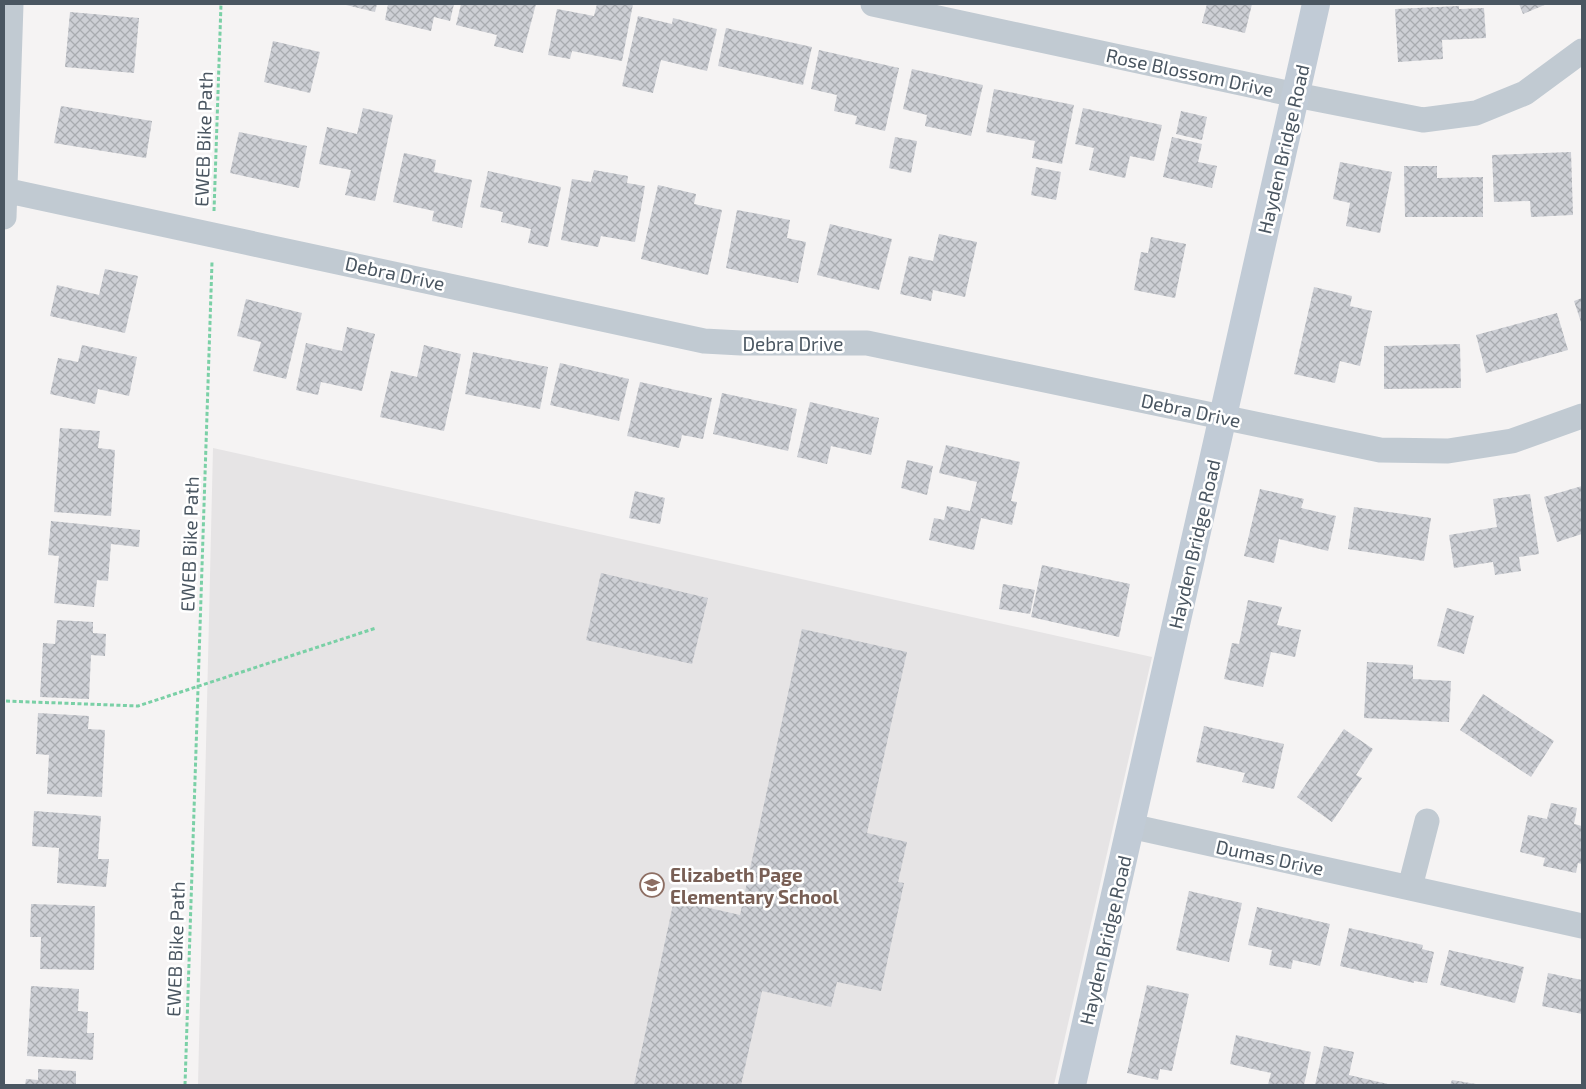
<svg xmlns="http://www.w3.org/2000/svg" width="1586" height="1089" viewBox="0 0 1586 1089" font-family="'Exo 2',sans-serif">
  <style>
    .education { fill: #e6e4e5 }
    .building { fill: url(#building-cross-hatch) }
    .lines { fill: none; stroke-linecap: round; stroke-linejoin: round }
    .path { stroke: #7ad0a6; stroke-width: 3; stroke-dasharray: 4 2.5; stroke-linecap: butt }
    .street { stroke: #c1cad2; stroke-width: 25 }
    .secondary { stroke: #c1cbd6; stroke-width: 28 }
    .labels { text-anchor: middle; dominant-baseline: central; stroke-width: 5; stroke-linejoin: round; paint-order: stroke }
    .street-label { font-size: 19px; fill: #4a5661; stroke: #fff }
    .education-label { font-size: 19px; font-weight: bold; fill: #785e54; stroke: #fff; text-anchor: start }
  </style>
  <defs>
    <pattern id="building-cross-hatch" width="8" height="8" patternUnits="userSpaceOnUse" patternTransform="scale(1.25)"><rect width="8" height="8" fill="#cdcfd5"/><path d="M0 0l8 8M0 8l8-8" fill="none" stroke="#a8abb0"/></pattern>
  </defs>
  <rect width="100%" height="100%" fill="#f5f3f3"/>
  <path class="education" d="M213 448 1152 657 1054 1085H198Z"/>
  <path class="building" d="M342 4H377L375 12Z
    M388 4H454L450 21 434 17 431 31 385 20Z
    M461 4H536L523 53 494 46 497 35 456 25Z
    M597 4H633L622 61 572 51 570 59 548 55 557 9 594 16Z
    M1207 4H1252L1245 33 1202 23Z
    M1519 4H1547L1523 14Z
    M1459 6V9L1484 8 1486 38 1442 40 1443 59 1398 62 1395 9Z
    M70 12 139 18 134 73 65 67Z
    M638 16 672 24 673 18 717 29 707 71 661 60 653 93 622 86Z
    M726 28 812 47 803 85 718 66Z
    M273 41 320 52 310 93 264 82Z
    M819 50 899 68 885 131 855 124 857 116 834 111 837 95 811 89Z
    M912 69 983 85 971 136 925 126 927 115 903 109Z
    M994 89 1074 105 1062 164 1032 158 1035 141 986 132Z
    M61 106 152 121 146 158 54 143Z
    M363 108 393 115 375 201 345 195 351 170 319 164 327 127 357 134Z
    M1083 108 1162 125 1154 161 1130 156 1125 178 1089 170 1094 148 1075 144Z
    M1181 111 1207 117 1202 140 1176 134Z
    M239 132 307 146 299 188 230 173Z
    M895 137 917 141 911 173 889 168Z
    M1172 137 1202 144 1198 162 1217 166 1212 188 1163 177Z
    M1571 152 1573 215 1531 217 1530 201 1494 202 1492 155Z
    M404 153 436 160 434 172 472 180 462 228 432 221 434 211 393 202Z
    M1340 162 1392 172 1380 233 1346 226 1350 203 1333 199Z
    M1404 166H1437V178L1483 177V217H1405Z
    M1036 167 1061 172 1056 200 1031 195Z
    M594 170 628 176 627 183 645 186 635 242 601 236 598 247 561 240 572 179 591 182Z
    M488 171 561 187 548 247 528 243 531 229 501 222 503 212 480 207Z
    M658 185 696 194 694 204 722 210 708 275 641 259Z
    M737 210 790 220 787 238 806 242 798 283 726 268Z
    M830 224 892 239 879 290 817 275Z
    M939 234 977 242 965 297 933 290 931 301 900 294 909 256 933 261Z
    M1151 237 1186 244 1175 298 1134 290 1141 252 1148 253Z
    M105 269 138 276 125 333 50 316 57 285 99 295Z
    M1314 287 1352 296 1350 306 1372 311 1360 366 1340 361 1335 383 1294 374Z
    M1582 298V325L1574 301Z
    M246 299 302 313 286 379 253 371 261 342 237 336Z
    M1557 313 1568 350 1486 373 1476 335Z
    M347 327 375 334 362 391 321 382 318 395 296 390 306 343 342 351Z
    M1460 344 1461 388 1384 389V346Z
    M82 345 137 357 129 396 98 389 95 404 50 394 58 358 78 362Z
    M424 345 461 354 444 431 380 417 391 371 417 377Z
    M473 352 548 367 540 409 465 394Z
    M560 363 629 379 619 421 550 405Z
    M640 382 712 398 703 439 682 435 679 448 627 436Z
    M722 393 797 409 788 451 713 434Z
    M810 402 879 418 871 455 831 446 827 464 797 457Z
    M60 428 100 431 98 448 115 450 111 516 54 512Z
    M946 445 1020 462 1011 501 1017 502 1012 525 981 518 974 550 929 540 934 518 944 520 947 506 970 511 977 482 939 473Z
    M907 460 933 466 927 495 901 488Z
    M1582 486V534L1557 542 1544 497Z
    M1260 489 1304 499 1301 508 1336 516 1328 551 1279 539 1274 563 1244 556Z
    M635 491 665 498 660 524 629 518Z
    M1530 494 1539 554 1519 557 1521 571 1495 575 1493 562 1454 568 1449 535 1497 527 1493 499Z
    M1354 507 1431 518 1424 561 1348 549Z
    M51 521 140 530 139 547 111 544 108 581 97 580 94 607 54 603 59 556 48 555Z
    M1042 565 1130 584 1119 637 1031 617Z
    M601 573 708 598 692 664 586 640Z
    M1003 584 1035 590 1030 614 999 609Z
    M1248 600 1282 607 1277 625 1301 630 1295 657 1271 652 1263 687 1224 679 1232 643 1239 644Z
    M1447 608 1474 616 1464 654 1437 646Z
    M57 620 93 622V633L106 634 105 656 91 655 89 699 40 697 43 643 55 644Z
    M802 629 907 652 867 833 907 842 898 882 904 883 881 991 837 982 831 1007 762 991 741 1085H634L674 900 740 915Z
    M1367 662 1413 665V679L1451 681 1449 722 1364 718Z
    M1483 694 1554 741 1531 777 1460 730Z
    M38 713 89 716 88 729 105 730 102 797 47 794 49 755 36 754Z
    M1204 726 1284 744 1274 789 1242 782 1245 773 1196 762Z
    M1344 729 1373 749 1356 775 1362 778 1332 822 1297 797Z
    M1551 803 1577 808 1574 824 1582 826V864L1578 863 1576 873 1543 866 1545 858 1520 852 1528 815 1547 819Z
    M34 811 101 816 98 859H109L106 887 57 883 59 848 32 846Z
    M1189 891 1242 903 1229 962 1176 950Z
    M31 904 95 906 94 970 40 969 41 937H30Z
    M1257 907 1330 924 1320 966 1293 960 1291 969 1269 965 1272 950 1248 945Z
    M1349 928 1423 945 1422 949 1434 952 1427 983 1414 981V983L1340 966Z
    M1449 950 1524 967 1515 1003 1440 985Z
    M1548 973 1582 980V1014L1542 1006Z
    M1147 985 1189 994 1172 1071 1160 1069 1158 1080 1127 1073Z
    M31 986 79 989 78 1011 88 1012 87 1033H94L93 1060 27 1056Z
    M1236 1035 1311 1052 1304 1085H1268L1271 1073 1230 1064Z
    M1324 1046 1354 1052 1349 1075 1392 1085H1315Z
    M38 1069 76 1071V1085H25L26 1079 38 1080Z
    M1452 1080 1476 1084V1085H1450Z"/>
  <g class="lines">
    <path class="path" d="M214 211 221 4
      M6 701 138 706 376 628
      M185 1085 212 262"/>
    <path class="street" d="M873 4 1296 95 1423 120 1476 113 1525 93 1582 51
      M4 190 704 341 741 343H867L1380 450 1448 451 1512 441 1582 416
      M4 217 11 4
      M1130 826 1582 926
      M1410 887 1427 821"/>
    <path class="secondary" d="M1072 1085 1316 4"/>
  </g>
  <defs>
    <g id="school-ring" transform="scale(1.25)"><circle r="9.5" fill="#fff" stroke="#8d6e63" stroke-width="1.5"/><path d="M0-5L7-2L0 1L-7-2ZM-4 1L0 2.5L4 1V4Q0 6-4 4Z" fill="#8d6e63"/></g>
  </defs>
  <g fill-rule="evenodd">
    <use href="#school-ring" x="652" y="885"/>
  </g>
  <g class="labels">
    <g class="street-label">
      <text transform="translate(1190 72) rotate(12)">Rose Blossom Drive</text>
      <text transform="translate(203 139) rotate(-88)">EWEB Bike Path</text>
      <text transform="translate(1283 149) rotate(-77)">Hayden Bridge Road</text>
      <text transform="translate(395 273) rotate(12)">Debra Drive</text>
      <text x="793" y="343">Debra Drive</text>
      <text transform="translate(1191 410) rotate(12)">Debra Drive</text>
      <text transform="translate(189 544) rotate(-88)">EWEB Bike Path</text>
      <text transform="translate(1194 544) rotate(-77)">Hayden Bridge Road</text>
      <text transform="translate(1270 857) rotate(12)">Dumas Drive</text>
      <text transform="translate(1105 940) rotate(-77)">Hayden Bridge Road</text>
      <text transform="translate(175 949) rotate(-88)">EWEB Bike Path</text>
    </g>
    <g class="education-label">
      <text x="670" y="874">Elizabeth Page<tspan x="670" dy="22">Elementary School</tspan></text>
    </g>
  </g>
  <rect width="1586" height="1089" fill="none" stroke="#4a5661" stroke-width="10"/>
</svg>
